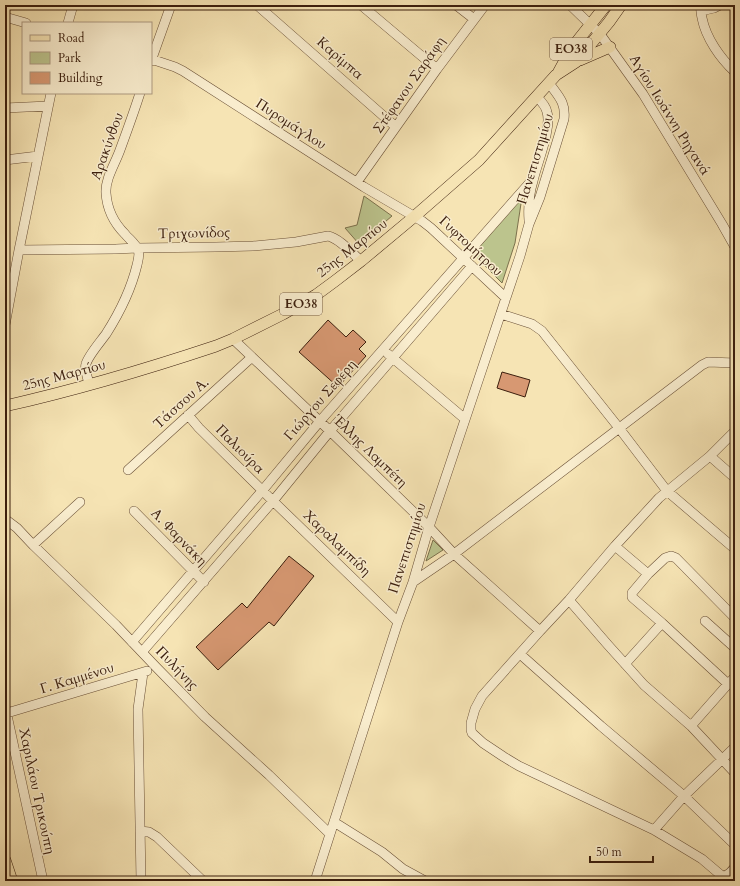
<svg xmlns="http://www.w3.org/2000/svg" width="740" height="886" viewBox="0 0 740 886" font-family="Cardo,serif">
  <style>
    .green { fill: #bcc48d; stroke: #7c714d }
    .building { fill: #d79872; stroke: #3b1e0d }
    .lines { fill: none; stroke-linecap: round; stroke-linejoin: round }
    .minor-casing { stroke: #6a5037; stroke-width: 10 }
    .major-casing { stroke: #3b1e0d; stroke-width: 12 }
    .minor { stroke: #f9edce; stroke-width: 9 }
    .major { stroke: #f6e4b4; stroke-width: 11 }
    .labels { text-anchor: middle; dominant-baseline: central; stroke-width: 3; stroke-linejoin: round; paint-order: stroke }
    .shield { fill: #f9edce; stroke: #745c47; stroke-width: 1 }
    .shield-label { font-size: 13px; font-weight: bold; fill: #3b1e0d }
    .street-label { font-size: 14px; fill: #3b1e0d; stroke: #f9edce }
  </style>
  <rect width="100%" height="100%" fill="#f6e4b4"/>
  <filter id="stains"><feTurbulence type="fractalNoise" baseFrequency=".005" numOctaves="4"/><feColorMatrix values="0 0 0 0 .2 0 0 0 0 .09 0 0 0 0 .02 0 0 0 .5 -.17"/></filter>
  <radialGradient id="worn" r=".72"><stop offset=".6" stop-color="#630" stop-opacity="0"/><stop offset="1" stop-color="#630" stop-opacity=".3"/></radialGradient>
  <path class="green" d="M364 196 392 216 359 244 345 228 357 225Z
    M522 197 515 243 502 283 473 254Z
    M433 540 443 550 426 561Z"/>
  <path class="building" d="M328 320 346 337 353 330 366 342 359 349 366 356 338 387 299 352Z
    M502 372 530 380 525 397 497 388Z
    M289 556 314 576 274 626 269 622 218 670 196 647 242 603 247 608Z"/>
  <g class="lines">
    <g class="minor-casing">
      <path id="minor" d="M257 5 396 127
        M361 5 437 69
        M456 5 474 19
        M570 5 600 34 643 94 722 224 735 247
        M700 5C701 9 701 14 702 18 706 38 720 58 735 72
        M701 11 714 8 720 5
        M5 17 26 23
        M68 23 73 5
        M151 59 175 67 183 71 364 187 422 221 431 228 506 298
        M151 61 171 5
        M5 108 48 106
        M5 160 38 156
        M357 182 437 69 485 5
        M529 221C528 207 529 194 533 181 537 163 552 128 547 112 546 106 541 101 537 97
        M19 250 116 249 137 248 216 247 253 246 296 242 328 236C339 238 353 254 361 261
        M501 314 532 324 542 331 619 428 667 491 735 549
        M5 325 19 250 51 93
        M233 339 330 431 429 527 454 554 540 631
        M388 354 465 419
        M89 384C88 378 84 370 86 364 88 356 101 341 106 334 120 312 131 290 137 265 138 261 140 254 138 250 136 244 129 239 125 234 114 223 107 209 106 193 105 179 115 164 120 150 127 131 134 112 140 93
        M188 415 199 428 273 501 398 622
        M735 431 710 456 659 498 615 546 569 600 540 631 482 696 475 709 471 723V730L472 733 483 743 504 757 519 766 654 830 702 859 722 876C728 876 731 872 735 867
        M710 456 735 478
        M128 470 252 357
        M134 511 204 582
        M5 519 17 528 33 545 116 625 156 667 205 717 269 775 330 834
        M33 545 80 502
        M615 546 648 574 665 558 671 556 676 558 735 618
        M648 574 632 593V597L633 598 662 623 728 684 691 726
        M413 582 454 554 702 365 708 362 735 363
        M569 600 608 645 644 685 691 726 735 773
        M705 621 735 648
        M132 642 262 491 320 421 533 179
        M142 652 273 501 330 431 472 266
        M520 654 601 726 684 796 735 845
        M625 664 662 623
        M728 684 735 677
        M5 706 43 881
        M7 713 147 671
        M334 822 382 852 403 869 425 881
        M654 830 684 796 735 747
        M140 831 149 832 157 837 203 881
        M141 881 138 709 143 673
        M315 881 398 622 413 582 429 527 520 256 529 224 540 197 564 119C566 102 558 96 549 83"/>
    </g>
    <g class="major-casing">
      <path id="major" d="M580 60 610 47
        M558 73 571 49 606 5
        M5 406C76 390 147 369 216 346L233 339 283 314 316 295 335 281 361 261 415 216 479 160 556 75 576 62 581 56 609 22 621 5
        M5 860 12 881"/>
    </g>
    <use href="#minor" class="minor"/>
    <use href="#major" class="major"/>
  </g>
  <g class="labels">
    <g class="shield">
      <rect x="550" y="38" width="42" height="22" rx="3"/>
      <rect x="280" y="293" width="42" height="22" rx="3"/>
    </g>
    <g class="shield-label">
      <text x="571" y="49">ΕΟ38</text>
      <text x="301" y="304">ΕΟ38</text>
    </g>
    <g class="street-label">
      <text transform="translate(340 58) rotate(41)">Καρίμπα</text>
      <text transform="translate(409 85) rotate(-55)">Στέφανου Σαράφη</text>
      <text transform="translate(670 115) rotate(58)">Αγίου Ιωάννη Ρηγανά</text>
      <text transform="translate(291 124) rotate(33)">Πυρομάγλου</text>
      <text transform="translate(107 146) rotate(-70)">Αρακύνθου</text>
      <text transform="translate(535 159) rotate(-73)">Πανεπιστημίου</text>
      <text transform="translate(194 233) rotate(-1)">Τριχωνίδος</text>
      <text transform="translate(471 246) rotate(43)">Γυφτομήτρου</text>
      <text transform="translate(352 248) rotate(-38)">25ης Μαρτίου</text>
      <text transform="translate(64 375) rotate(-15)">25ης Μαρτίου</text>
      <text transform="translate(320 400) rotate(-49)">Γιώργου Σεφέρη</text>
      <text transform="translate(181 403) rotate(-42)">Τάσσου Α.</text>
      <text transform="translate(240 449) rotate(45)">Παλιούρα</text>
      <text transform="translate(370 451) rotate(44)">Έλλης Λαμπέτη</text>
      <text transform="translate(179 537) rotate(46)">Α. Φαρνάκη</text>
      <text transform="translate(337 543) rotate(44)">Χαραλαμπίδη</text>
      <text transform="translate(407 548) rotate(-72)">Πανεπιστημίου</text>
      <text transform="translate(177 668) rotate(46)">Πυλήνης</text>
      <text transform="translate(77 678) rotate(-17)">Γ. Καμμένου</text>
      <text transform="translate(37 791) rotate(78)">Χαριλάου Τρικούπη</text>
    </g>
  </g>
  <rect width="740" height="886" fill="none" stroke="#f6e4b4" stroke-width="20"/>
  <rect x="6" y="6" width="728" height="874" fill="none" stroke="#3b1e0d" stroke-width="2"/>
  <rect x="10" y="10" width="720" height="866" fill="none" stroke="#3b1e0d"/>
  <rect x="22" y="22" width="130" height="72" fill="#f9edce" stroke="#ad9a81"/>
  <rect x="30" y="35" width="20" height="6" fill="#f6e4b4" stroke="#ad9a81"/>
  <text x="58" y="42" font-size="12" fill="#3b1e0d">Road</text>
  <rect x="30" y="52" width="20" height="12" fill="#bcc48d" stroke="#ad9a81"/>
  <text x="58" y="62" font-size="12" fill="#3b1e0d">Park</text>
  <rect x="30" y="72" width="20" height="12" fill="#d79872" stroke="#ad9a81"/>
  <text x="58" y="82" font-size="12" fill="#3b1e0d">Building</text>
  <path d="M590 856v6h63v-6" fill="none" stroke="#3b1e0d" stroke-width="2"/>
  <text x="596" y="856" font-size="12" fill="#3b1e0d" stroke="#f9edce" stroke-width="3" paint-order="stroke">50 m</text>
  <rect width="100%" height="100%" filter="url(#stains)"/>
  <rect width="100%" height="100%" fill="url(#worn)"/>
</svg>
